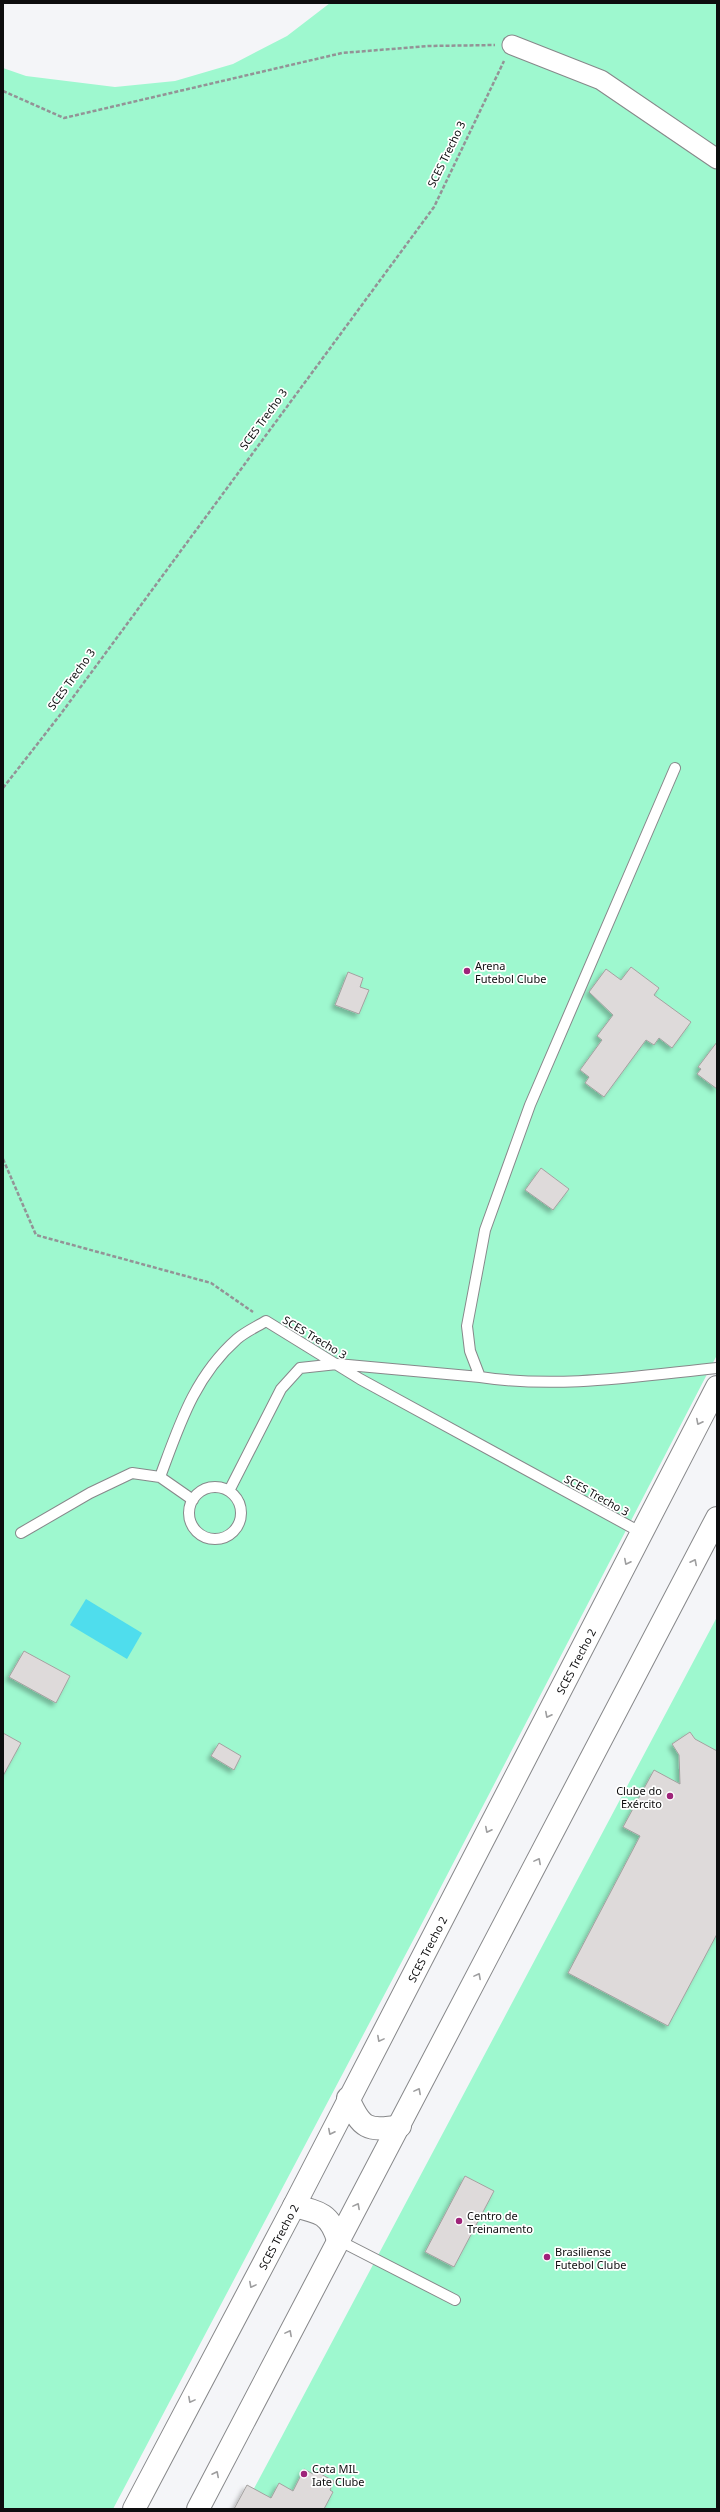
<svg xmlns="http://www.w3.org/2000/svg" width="720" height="2512" viewBox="0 0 720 2512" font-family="'Noto Sans',sans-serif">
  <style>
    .green { fill: #9ef8cf }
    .water { fill: #4fdded }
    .building { fill: #dedada; stroke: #a4a1a0; filter: url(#shadow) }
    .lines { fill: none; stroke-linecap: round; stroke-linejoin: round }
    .service-casing { stroke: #87888a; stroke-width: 12 }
    .minor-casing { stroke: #87888a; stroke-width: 21 }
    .secondary-casing { stroke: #87888a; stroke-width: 24 }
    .path { stroke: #939396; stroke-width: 2.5; stroke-dasharray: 4 2; stroke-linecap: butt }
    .service { stroke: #fff; stroke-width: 10 }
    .minor { stroke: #fff; stroke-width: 19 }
    .secondary { stroke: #fff; stroke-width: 22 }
    .oneway { stroke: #9e9e9f }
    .poi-dot { fill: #9f247a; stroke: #fff; stroke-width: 1.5 }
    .labels { text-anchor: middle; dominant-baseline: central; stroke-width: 3.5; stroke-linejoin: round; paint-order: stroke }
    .street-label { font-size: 11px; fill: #0d0d0e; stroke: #fff }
    .poi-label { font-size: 11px; fill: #0d0d0e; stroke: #fff; text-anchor: start }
  </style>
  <defs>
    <filter id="shadow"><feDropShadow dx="-3.5" dy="3.5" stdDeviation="2" flood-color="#0004"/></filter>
  </defs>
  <rect width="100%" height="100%" fill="#f4f5f8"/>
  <path class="green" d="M330 3H717V1355L418 1931 113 2509H3V68L26 76 115 87 175 81 233 64 287 36Z
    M717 1617V2509H243L281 2438Z"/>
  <path class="water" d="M86 1599 142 1633 127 1659 70 1625Z"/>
  <path class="building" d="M631 967 659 988 654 995 691 1022 672 1048 659 1038 654 1045 646 1040 604 1097 585 1083 589 1077 580 1070 602 1040 597 1036 613 1015 589 992 606 969 621 980Z
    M348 972 363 978 360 987 369 990 359 1014 335 1005Z
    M717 1042V1089L697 1074 701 1069 698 1067Z
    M541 1168 569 1189 553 1210 525 1190Z
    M24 1651 70 1676 56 1703 9 1677Z
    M690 1732 695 1739 717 1751V1934L668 2026 568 1973 640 1836 623 1827 654 1770 680 1784 679 1755 672 1744Z
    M3 1733 21 1743 3 1776Z
    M219 1743 241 1756 234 1770 211 1756Z
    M465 2176 494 2191 454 2267 425 2252Z
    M304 2469 313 2474 315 2471 334 2481 330 2490 333 2492 324 2509H234L247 2485 271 2498 279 2483 293 2491Z"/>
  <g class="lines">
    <g class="service-casing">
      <path id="service" d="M675 768 530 1105 485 1230 467 1326 470 1351 480 1377C559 1389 638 1376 717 1368
        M160 1477C179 1426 194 1377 237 1339 245 1332 256 1327 266 1321L360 1379 642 1533
        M189 1513a26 26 0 1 1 52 0a26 26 0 1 1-52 0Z
        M229 1491 281 1389 300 1368 337 1364 480 1377
        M21 1533 90 1493 132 1473 160 1477 193 1500
        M338 2240 455 2300"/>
    </g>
    <g class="minor-casing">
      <path id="minor" d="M512 45 601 80 717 159"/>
    </g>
    <g class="secondary-casing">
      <g id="secondary">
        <path d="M348 2098C361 2128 367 2132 400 2126"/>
        <path d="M294 2206C320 2212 330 2214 338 2240"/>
        <path id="s1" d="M134 2509 294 2206 717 1387"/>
        <path d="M198 2509 717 1518"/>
      </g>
    </g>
    <path class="path" d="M3 91 64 118 342 53 428 46 495 45
      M3 788 60 715 434 207 504 61
      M3 1159 36 1235 211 1283 253 1312"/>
    <use href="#service" class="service"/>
    <use href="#minor" class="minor"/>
    <use href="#secondary" class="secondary"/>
  </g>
  <defs><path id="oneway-chevron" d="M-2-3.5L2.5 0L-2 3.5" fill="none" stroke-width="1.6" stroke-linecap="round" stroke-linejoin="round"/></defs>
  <g class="oneway">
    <use href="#oneway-chevron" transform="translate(699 1422) rotate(117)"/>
    <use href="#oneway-chevron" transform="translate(627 1562) rotate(117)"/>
    <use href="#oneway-chevron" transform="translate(694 1562) rotate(-63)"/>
    <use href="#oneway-chevron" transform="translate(548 1715) rotate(117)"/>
    <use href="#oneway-chevron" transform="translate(488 1830) rotate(117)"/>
    <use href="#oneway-chevron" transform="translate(538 1861) rotate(-62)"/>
    <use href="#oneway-chevron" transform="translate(478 1976) rotate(-62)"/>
    <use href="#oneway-chevron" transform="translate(380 2039) rotate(118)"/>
    <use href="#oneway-chevron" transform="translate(418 2091) rotate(-62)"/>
    <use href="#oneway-chevron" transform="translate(331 2132) rotate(117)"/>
    <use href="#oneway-chevron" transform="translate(357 2206) rotate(-62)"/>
    <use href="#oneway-chevron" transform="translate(252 2285) rotate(118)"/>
    <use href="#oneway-chevron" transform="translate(289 2333) rotate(-62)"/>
    <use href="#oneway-chevron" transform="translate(191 2400) rotate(118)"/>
    <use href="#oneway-chevron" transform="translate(216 2474) rotate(-63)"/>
  </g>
  <g class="poi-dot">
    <circle cx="467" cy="971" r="4"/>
    <circle cx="670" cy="1796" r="4"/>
    <circle cx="459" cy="2221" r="4"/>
    <circle cx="547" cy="2257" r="4"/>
    <circle cx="304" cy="2474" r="4"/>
  </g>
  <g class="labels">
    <g class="street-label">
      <text transform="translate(446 154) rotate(-64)">SCES Trecho 3</text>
      <text transform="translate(263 419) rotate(-54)">SCES Trecho 3</text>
      <text transform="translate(71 679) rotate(-54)">SCES Trecho 3</text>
      <text transform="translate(315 1337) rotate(31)">SCES Trecho 3</text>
      <text transform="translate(597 1495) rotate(29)">SCES Trecho 3</text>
      <text stroke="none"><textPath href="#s1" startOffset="956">SCES Trecho 2</textPath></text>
      <text stroke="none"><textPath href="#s1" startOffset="632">SCES Trecho 2</textPath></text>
      <text stroke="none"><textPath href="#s1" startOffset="308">SCES Trecho 2</textPath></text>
    </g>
    <g class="poi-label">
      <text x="475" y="965">Arena<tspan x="475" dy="13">Futebol Clube</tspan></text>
      <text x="662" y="1790" text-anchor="end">Clube do<tspan x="662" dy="13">Exército</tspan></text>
      <text x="467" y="2215">Centro de<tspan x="467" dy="13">Treinamento</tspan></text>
      <text x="555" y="2251">Brasiliense<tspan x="555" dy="13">Futebol Clube</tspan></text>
      <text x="312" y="2468">Cota MIL<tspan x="312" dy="13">Iate Clube</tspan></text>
    </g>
  </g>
  <rect width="720" height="2512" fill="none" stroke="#0d0d0e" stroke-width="8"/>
</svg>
